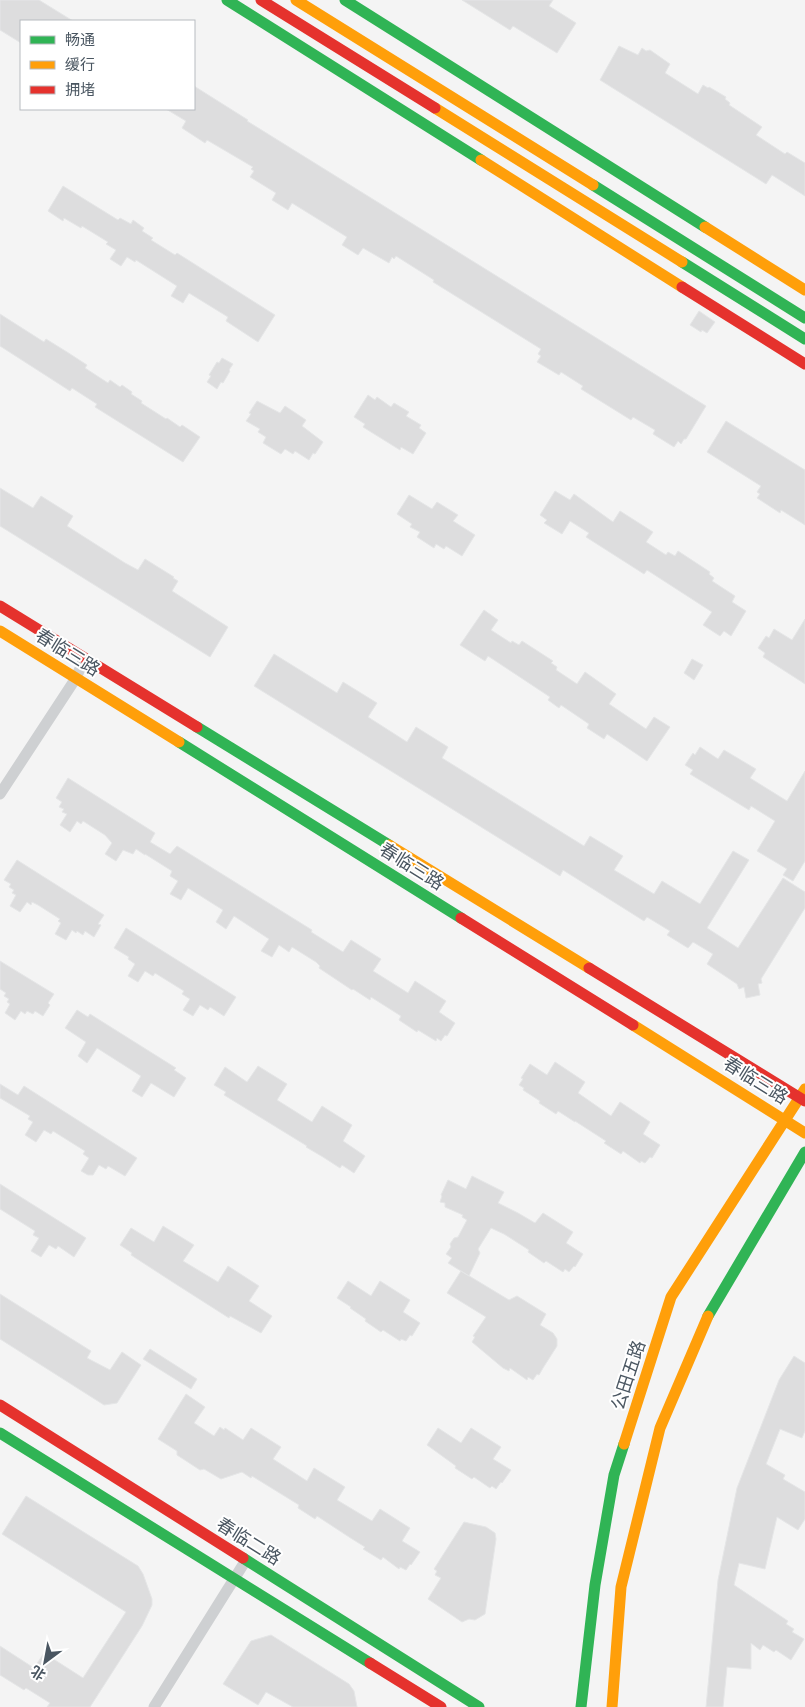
<svg xmlns="http://www.w3.org/2000/svg" width="805" height="1707" viewBox="0 0 805 1707" font-family="'PT Sans','Noto Sans SC',sans-serif">
  <style>
    .building { fill: #ddddde; stroke: #e5e6e7 }
    .lines { fill: none; stroke-linecap: round; stroke-linejoin: round }
    .street { stroke: #ced0d2; stroke-width: 11 }
    .fast { stroke: #30b455; stroke-width: 11 }
    .slow { stroke: #ff9f0a; stroke-width: 11 }
    .jam { stroke: #e5322d; stroke-width: 11 }
    .labels { text-anchor: middle; dominant-baseline: central; stroke-width: 4; stroke-linejoin: round; paint-order: stroke }
    .street-label { font-size: 18px; fill: #4a5661; stroke: #fff }
  </style>
  <rect width="100%" height="100%" fill="#f4f4f4"/>
  <path class="building" d="M0 0H39L73 21H21V43L0 30Z
    M462 0H553L549 6 576 23 557 53 513 26 510 30Z
    M619 46 638 55 642 48 646 51 650 50 670 64 665 73 698 94 703 85 708 88 709 87 726 97 725 99 730 103 729 105 762 127 756 135 785 154 787 152 805 163V196L772 175 766 184 600 80Z
    M194 86 248 120 247 121 706 406 686 439H684L681 444 678 441 674 447 653 434 655 430 633 417 631 420 581 389 583 386 561 372 559 375 537 362 541 356 538 354 541 349 433 282 434 280 396 256 394 259 392 257 389 263 363 248 358 255 342 245 347 237 292 203 288 210 272 200 276 193 250 177 254 171 251 169 253 167 207 140 205 143 182 128 186 121 166 109H194Z
    M63 186 118 220 120 218 131 224 133 220 144 228 142 231 153 238 151 240 175 255 177 253 275 315 258 342 226 321 228 317 189 293 183 303 171 296 177 286 136 260 135 262 127 257 121 266 110 259 116 250 106 244 108 242 82 226 81 228 64 218 63 221 48 211Z
    M699 311 715 322 707 333 702 330 701 332 690 325Z
    M0 314 44 342 46 339 67 352 87 365 85 368 108 383 110 380 120 387 122 385 132 392 131 394 142 401 141 403 166 419 167 418 180 427 182 425 200 437 183 462 95 407 97 404 72 388 70 391 0 346Z
    M222 358 233 364 229 370 230 371 223 383 221 382 217 389 207 382 211 376 209 375 217 362 219 363Z
    M368 395 375 400 377 397 391 407 394 403 409 412 406 416 421 425 419 428 426 433 413 454 401 447 400 450 363 427 365 424 354 417Z
    M257 401 280 413 285 406 306 420 302 426 323 442 315 454 313 453 309 460 295 451 293 454 285 449 281 454 263 443 266 437 258 432 260 429 246 421 251 414 249 413Z
    M726 421 805 470V525L781 510 780 513 757 498 760 494 757 492 761 486 707 452Z
    M0 488 33 508 41 496 73 516 67 526 125 563 138 570 145 559 174 577 173 578 178 581 172 591 228 627 210 657 0 526Z
    M555 491 570 500 574 494 613 522 620 511 653 532 646 542 666 555 668 552 675 556 678 551 710 572 709 574 714 578 712 581 735 596 732 602 746 611 731 636 724 631 720 636 703 625 712 612 647 570 644 574 586 537 589 533 570 521 562 534 544 523 547 520 540 515Z
    M409 495 432 509 437 502 458 515 453 521 475 535 462 556 446 546 444 549 436 544 434 548 417 537 420 532 410 527 412 524 397 514Z
    M484 610 498 620 491 630 511 643 512 641 519 645 522 641 553 661 551 663 557 667 556 670 577 684 585 672 616 694 609 704 646 729 654 717 670 727 647 761 607 734 604 739 587 728 589 724 561 705 559 708 548 700 550 697 488 656 485 661 460 645Z
    M805 619V684L763 657 765 653 758 648 766 636 769 638 774 629 792 640Z
    M274 654 337 693 343 682 377 703 368 717 407 742 416 727 448 747 442 758 584 846 590 836 623 856 614 870 654 894 662 881 700 904 733 851 749 860 707 928 738 948 783 878 805 892V908L761 979 762 983 758 984 760 995 746 998 744 987 739 989 737 984 707 964 713 954 693 942 688 948 667 935 670 931 647 917 644 921 563 870 560 876 254 686Z
    M692 659 703 665 694 680 684 673Z
    M700 747 718 759 724 750 756 769 750 778 787 801 805 771V861L793 881 783 875 787 869 757 851 775 821 751 806 749 810 690 774 693 770 685 765 693 753 695 755Z
    M68 778 155 833 150 842 170 854 177 846 312 930 311 932 343 952 351 940 381 959 373 971 408 993 415 981 446 1001 439 1012 455 1023 447 1036 445 1035 441 1041 437 1038 436 1041 418 1030 417 1032 399 1020 401 1016 371 997 370 1000 353 989 352 990 319 968 320 966 316 962 292 947 289 952 279 945 272 957 261 951 269 939 234 916 226 929 216 922 223 910 188 888 181 900 170 894 178 881 170 876 172 871 145 854V855L136 849 133 854 123 850 116 861 105 854 112 843 105 835 83 821 81 824 77 821 70 832 60 825 67 814 62 812 64 809 59 807 62 802 56 798Z
    M17 860 104 915 98 924 101 925 94 937 85 931 83 935 77 931 76 933 72 930 66 940 55 934 61 923 58 921 60 919 38 905 32 902 31 905 27 902 20 912 10 906 16 895 12 893 14 890 9 887 11 884 4 880Z
    M126 928 236 997 224 1016 210 1007 208 1010 200 1005 193 1016 183 1010 190 999 182 994 184 991 155 973 153 976 145 971 138 982 128 976 135 964 128 959 129 957 114 948Z
    M0 961 54 994 48 1003 50 1005 43 1016 35 1011 33 1014 27 1011 25 1014 21 1011 15 1020 5 1013 10 1004 7 1002 9 999 4 996 6 993 0 989Z
    M77 1010 88 1017 90 1014 176 1068 174 1070 186 1078 174 1097 151 1083 142 1097 132 1091 141 1076 97 1048 87 1063 78 1056 86 1042 65 1028Z
    M555 1062 585 1082 578 1093 611 1116 620 1102 650 1122 643 1134 660 1145 652 1158 650 1157 645 1163 641 1161 640 1163 623 1151 621 1154 604 1143 606 1141 575 1121V1122L558 1111 556 1114 539 1103 540 1101 523 1090 524 1088 519 1085 523 1079 521 1078 530 1064 547 1075Z
    M258 1066 287 1084 277 1100 312 1122 322 1106 352 1125 343 1141 365 1156 354 1173 342 1165 340 1168 323 1157 306 1147 307 1146 224 1095 226 1092 214 1085 225 1067 247 1082Z
    M0 1084 18 1095 24 1086 137 1158 125 1176 108 1166 106 1169 99 1165 93 1175H88L81 1171 89 1158 83 1154 85 1151 53 1131 51 1134 44 1130 36 1142 25 1135 33 1122 28 1119 30 1116 0 1098Z
    M472 1176 504 1192 498 1203 518 1213 535 1223 543 1213 573 1232 566 1243 583 1254 575 1267 574 1266 569 1272 565 1269 563 1272 546 1261 544 1263 528 1252 529 1250 504 1234 491 1228 478 1249 480 1253 469 1276 448 1263 452 1258 446 1254 451 1247 450 1244 454 1238 458 1237 467 1220 462 1217 463 1215 445 1207V1203L440 1202 442 1196 441 1195 448 1180 466 1189Z
    M0 1184 86 1238 74 1257 58 1246 56 1249 49 1245 41 1257 31 1251 39 1238 33 1235 35 1231 0 1209Z
    M163 1226 194 1245 183 1261 218 1282 228 1266 259 1286 249 1301 272 1316 261 1333 230 1316 229 1318 171 1281 131 1255 132 1253 120 1245 131 1228 154 1242Z
    M461 1271 509 1300 517 1296 546 1314 540 1325 553 1333 557 1339V1346L543 1368 539 1375 537 1374 533 1380 528 1377 527 1380 510 1368 509 1371 503 1368 472 1342 475 1337 473 1336 486 1317 447 1293Z
    M348 1281 371 1296 380 1281 410 1300 403 1312 420 1323 412 1336 410 1335 406 1341 401 1339 400 1341 383 1330 381 1332 365 1321 366 1319 350 1308 351 1307 337 1298Z
    M0 1294 91 1351 87 1358 110 1370 122 1352 141 1365 117 1403 104 1405 0 1339Z
    M150 1349 197 1379 191 1389 143 1359Z
    M794 1356 805 1363V1431L802 1438 780 1429 766 1464 785 1475 783 1479 805 1492V1519L798 1530 777 1517 765 1569 739 1563 734 1585 788 1621 786 1624 794 1629 792 1632 804 1639 791 1660 776 1650 774 1652 763 1645 760 1650 751 1643V1669L727 1667 723 1707H706L718 1580 737 1488 779 1380Z
    M186 1394 205 1407 194 1423 214 1436 220 1427 224 1430 225 1428 243 1440 251 1428 281 1447 273 1459 307 1481 314 1468 345 1487 337 1500 372 1521 380 1509 410 1528 402 1541 420 1552 411 1565 410 1564 406 1570 400 1567 399 1569 383 1557 381 1560 363 1549 365 1547 349 1537 317 1516 315 1519 298 1508 299 1505 252 1476 251 1478 242 1472 221 1479 204 1469 200 1470 177 1455V1451L158 1439Z
    M438 1428 461 1443 471 1428 501 1447 493 1459 511 1470 502 1483 501 1482 496 1489 492 1486 490 1488 474 1477 472 1479 455 1468 456 1466 427 1445Z
    M26 1496 138 1566 143 1574 152 1599V1605L142 1626 90 1707H47L50 1703 26 1688 24 1690 0 1675V1646L34 1668 44 1653 83 1678 126 1612 2 1534Z
    M464 1522 486 1527 495 1533 496 1539 485 1614 475 1620 469 1619 462 1622 428 1599 441 1578 435 1575 437 1571 434 1569Z
    M271 1635 349 1684 354 1691 357 1707H293L266 1692 258 1705 223 1684 251 1641Z"/>
  <g class="lines">
    <path class="street" d="M0 794 76 678 84 659
      M154 1707 246 1560"/>
    <path class="fast" d="M227 0 481 160
      M345 0 705 227
      M593 185 805 318
      M682 262 805 339
      M197 727 389 845
      M179 742 461 918
      M708 1316 805 1152
      M0 1433 370 1663
      M243 1558 479 1707
      M581 1707 595 1585 614 1475 624 1444"/>
    <path class="slow" d="M296 0 593 185
      M435 108 682 262
      M481 160 682 287
      M705 227 805 290
      M0 631 179 742
      M389 845 589 968
      M633 1025 805 1133
      M624 1444 671 1297 805 1089
      M612 1707 621 1587 660 1428 708 1316"/>
    <path class="jam" d="M261 0 435 108
      M682 287 805 364
      M0 606 197 727
      M461 918 633 1025
      M589 968 805 1101
      M0 1405 243 1558
      M370 1663 441 1707"/>
  </g>
  <g class="labels">
    <g class="street-label">
      <text transform="translate(68 652) rotate(32)">春临三路</text>
      <text transform="translate(412 866) rotate(32)">春临三路</text>
      <text transform="translate(756 1080) rotate(32)">春临三路</text>
      <text transform="translate(628 1375) rotate(-72)">公田五路</text>
      <text transform="translate(249 1541) rotate(32)">春临二路</text>
    </g>
  </g>
  <rect x="20" y="20" width="175" height="90" fill="#ffffff" stroke="#b7bbc0"/>
  <rect x="30" y="36" width="25" height="8" fill="#30b455" stroke="#b7bbc0"/>
  <text x="65" y="45" font-size="15" fill="#4a5661">畅通</text>
  <rect x="30" y="61" width="25" height="8" fill="#ff9f0a" stroke="#b7bbc0"/>
  <text x="65" y="70" font-size="15" fill="#4a5661">缓行</text>
  <rect x="30" y="86" width="25" height="8" fill="#e5322d" stroke="#b7bbc0"/>
  <text x="65" y="95" font-size="15" fill="#4a5661">拥堵</text>
  <g transform="translate(45 1662) rotate(212)" stroke="#ffffff" stroke-width="4" paint-order="stroke">
  <path d="M0-4L9 19L0 12L-9 19Z" fill="#4a5661"/>
  <text y="-8" font-size="14" font-weight="bold" text-anchor="middle" fill="#4a5661">北</text>
  </g>
</svg>
